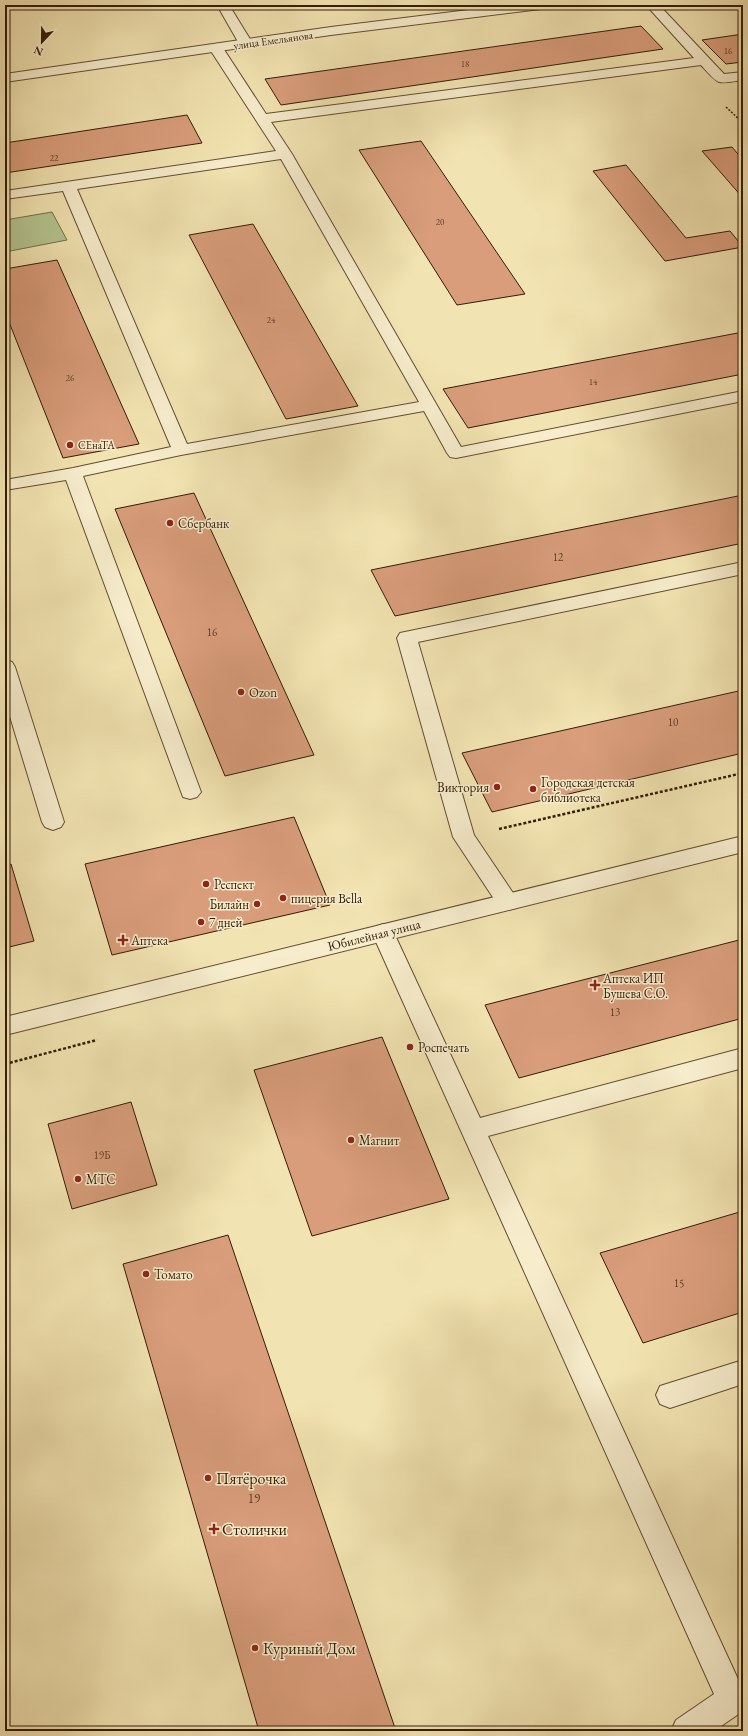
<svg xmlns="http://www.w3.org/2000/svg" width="748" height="1736" viewBox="0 0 748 1736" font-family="'EB Garamond',serif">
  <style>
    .green { fill: #b4c591; stroke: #74704b }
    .building { fill: #d99d7b; stroke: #331c05 }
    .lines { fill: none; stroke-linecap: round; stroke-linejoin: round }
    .service-casing { stroke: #634e30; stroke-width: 2 }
    .minor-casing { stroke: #634e30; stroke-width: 2 }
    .tertiary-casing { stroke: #634e30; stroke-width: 2 }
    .path-far2 { stroke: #331c05; stroke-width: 1.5; stroke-dasharray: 2 1.5; stroke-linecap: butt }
    .path-far1 { stroke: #331c05; stroke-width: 2.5; stroke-dasharray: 3 2; stroke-linecap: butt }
    .path { stroke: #331c05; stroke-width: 3; stroke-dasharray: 4 2.5; stroke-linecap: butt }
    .service { fill: #f7edcd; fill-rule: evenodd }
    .minor { fill: #f7edcd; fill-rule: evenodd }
    .tertiary { fill: #f7edcd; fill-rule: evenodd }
    .poi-dot { fill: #8f2418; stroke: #f7edcd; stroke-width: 1.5 }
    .labels { text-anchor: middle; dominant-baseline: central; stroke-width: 3; stroke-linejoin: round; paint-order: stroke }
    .far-number-label { font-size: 9px; fill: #5c3c22 }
    .far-street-label { font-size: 11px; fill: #331c05; stroke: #f7edcd }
    .far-poi-label { font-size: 11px; fill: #331c05; stroke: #f7edcd; text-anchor: start }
    .number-label { font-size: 11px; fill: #5c3c22 }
    .poi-label { font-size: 13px; fill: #331c05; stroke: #f7edcd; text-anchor: start }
    .street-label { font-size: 13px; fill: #331c05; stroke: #f7edcd }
    .near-number-label { font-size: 13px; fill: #5c3c22 }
    .near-poi-label { font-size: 16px; fill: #331c05; stroke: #f7edcd; text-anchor: start }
  </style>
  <rect width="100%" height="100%" fill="#f2e4b2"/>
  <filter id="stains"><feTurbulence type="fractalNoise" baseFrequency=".005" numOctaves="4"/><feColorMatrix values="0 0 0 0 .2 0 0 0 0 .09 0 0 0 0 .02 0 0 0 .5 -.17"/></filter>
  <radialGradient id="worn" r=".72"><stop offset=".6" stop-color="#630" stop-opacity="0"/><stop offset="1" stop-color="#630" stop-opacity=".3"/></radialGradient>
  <path class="green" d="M52 212 67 240 5 252V220Z"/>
  <path class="building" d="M641 26 663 49 281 105 265 79Z
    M743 34V62L726 64 702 40Z
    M187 115 202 143 5 173V143Z
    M421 141 525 294 457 305 359 150Z
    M732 147 743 160V198L702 151Z
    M626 165 686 238 730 231 743 247 665 261 593 171Z
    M253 224 358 406 286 419 189 235Z
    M57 260 139 444 63 458 5 312V269Z
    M743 332V374L468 428 443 389Z
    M194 493 314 755 225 776 115 509Z
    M743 495V543L395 616 371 570Z
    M743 690V753L492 812 462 753Z
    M294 817 330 905 112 955 85 864Z
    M11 864 34 941 5 948V866Z
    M743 939V1018L519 1078 485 1005Z
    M382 1037 449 1199 312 1236 254 1070Z
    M131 1102 157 1185 72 1209 48 1124Z
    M743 1211V1312L643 1343 600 1253Z
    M228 1235 396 1731H259L123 1264Z"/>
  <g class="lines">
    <g class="service-casing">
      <path id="service" d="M217 5H229L253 44 251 47H241Z
        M646 5H659L724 74 743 72V80C716 84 720 86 701 65L271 122 292 154 461 447 743 391V401L456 458 450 457 447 453 424 411 181 455 83 476 201 792 197 797 190 799 183 797 66 480 5 490V480L73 468 171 447 63 191 5 199V191L276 151 209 48 211 45H221L266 114 694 58ZM281 159 419 402 187 444 77 189Z
        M743 562V574L418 642 474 835 519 902 516 908 508 910 500 908 453 837 397 638 400 633Z
        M5 660 12 662 15 667 64 822 61 827 53 830 45 827 42 822 5 700Z
        M383 924 391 927 394 933 480 1118 743 1048V1068L488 1136 743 1690V1711L714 1731H671L676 1720 714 1694 372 933 375 927Z
        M743 1360V1384L670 1408 660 1404 656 1395 660 1386Z"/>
    </g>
    <g class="minor-casing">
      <path id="minor" d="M509 5H547L546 8 541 9 331 35 5 82V74L331 27Z"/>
    </g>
    <g class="tertiary-casing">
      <path id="tertiary" d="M743 836V852L5 1035V1017Z"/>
    </g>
    <path class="path-far2" d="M726 107 743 123"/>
    <path class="path-far1" d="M499 829 743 773
      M5 1064 97 1040"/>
    <path class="path" d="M5 1717 8 1731"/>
    <use href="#service" class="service"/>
    <use href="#minor" class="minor"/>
    <use href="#tertiary" class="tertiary"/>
  </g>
  <g class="poi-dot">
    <circle cx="70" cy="445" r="4"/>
    <circle cx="170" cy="523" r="4"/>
    <circle cx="241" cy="692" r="4"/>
    <circle cx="497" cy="787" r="4"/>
    <circle cx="533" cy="789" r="4"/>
    <circle cx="206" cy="884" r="4"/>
    <circle cx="283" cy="898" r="4"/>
    <circle cx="257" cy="904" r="4"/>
    <circle cx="201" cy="922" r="4"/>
    <path d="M121 934h4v4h4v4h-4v4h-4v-4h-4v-4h4z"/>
    <path d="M593 979h4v4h4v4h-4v4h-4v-4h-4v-4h4z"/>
    <circle cx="410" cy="1047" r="4"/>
    <circle cx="351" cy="1140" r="4"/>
    <circle cx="78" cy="1179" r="4"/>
    <circle cx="146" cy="1274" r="4"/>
    <circle cx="208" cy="1478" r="4"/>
    <path d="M212 1523h4v4h4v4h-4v4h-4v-4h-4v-4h4z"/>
    <circle cx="255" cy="1648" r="4"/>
  </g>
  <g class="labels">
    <g class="far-number-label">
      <text x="728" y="51">16</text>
      <text x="465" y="64">18</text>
      <text x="54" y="158">22</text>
      <text x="440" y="222">20</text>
      <text x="271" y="320">24</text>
      <text x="70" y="378">26</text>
      <text x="593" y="382">14</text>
    </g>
    <g class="far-street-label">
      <text transform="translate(273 40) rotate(-8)">улица Емельянова</text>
    </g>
    <g class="far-poi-label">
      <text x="78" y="445">СЕнаТА</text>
    </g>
    <g class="number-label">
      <text x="558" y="557">12</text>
      <text x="212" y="632">16</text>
      <text x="673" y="722">10</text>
      <text x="615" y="1012">13</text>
      <text x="102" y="1155">19Б</text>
      <text x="679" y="1283">15</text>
    </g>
    <g class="poi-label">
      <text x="178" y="523">Сбербанк</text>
      <text x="249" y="692">Ozon</text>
      <text x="541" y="782">Городская детская<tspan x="541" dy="15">библиотека</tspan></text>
      <text x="489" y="787" text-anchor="end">Виктория</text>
      <text x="214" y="884">Респект</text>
      <text x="291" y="898">пицерия Bella</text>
      <text x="249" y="904" text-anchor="end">Билайн</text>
      <text x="209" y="922">7 дней</text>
      <text x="131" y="940">Аптека</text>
      <text x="603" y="978">Аптека ИП<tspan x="603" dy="15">Бушева С.О.</tspan></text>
      <text x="418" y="1047">Роспечать</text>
      <text x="359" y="1140">Магнит</text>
      <text x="86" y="1179">МТС</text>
      <text x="154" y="1274">Томато</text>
    </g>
    <g class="street-label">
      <text transform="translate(374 935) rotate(-14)">Юбилейная улица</text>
    </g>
    <g class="near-number-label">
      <text x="254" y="1498">19</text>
    </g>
    <g class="near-poi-label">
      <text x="216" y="1478">Пятёрочка</text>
      <text x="222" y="1529">Столички</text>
      <text x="263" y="1648">Куриный Дом</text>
    </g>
  </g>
  <rect width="748" height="1736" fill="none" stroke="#f2e4b2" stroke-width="20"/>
  <rect x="6" y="6" width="736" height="1724" fill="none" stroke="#331c05" stroke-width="2"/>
  <rect x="10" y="10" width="728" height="1716" fill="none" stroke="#331c05"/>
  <g transform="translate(42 42) rotate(202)" stroke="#f7edcd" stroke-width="3" paint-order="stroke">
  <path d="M0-3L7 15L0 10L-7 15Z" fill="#331c05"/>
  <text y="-6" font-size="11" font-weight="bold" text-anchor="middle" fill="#331c05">N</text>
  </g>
  <rect width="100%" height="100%" filter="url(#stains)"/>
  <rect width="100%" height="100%" fill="url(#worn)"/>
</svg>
